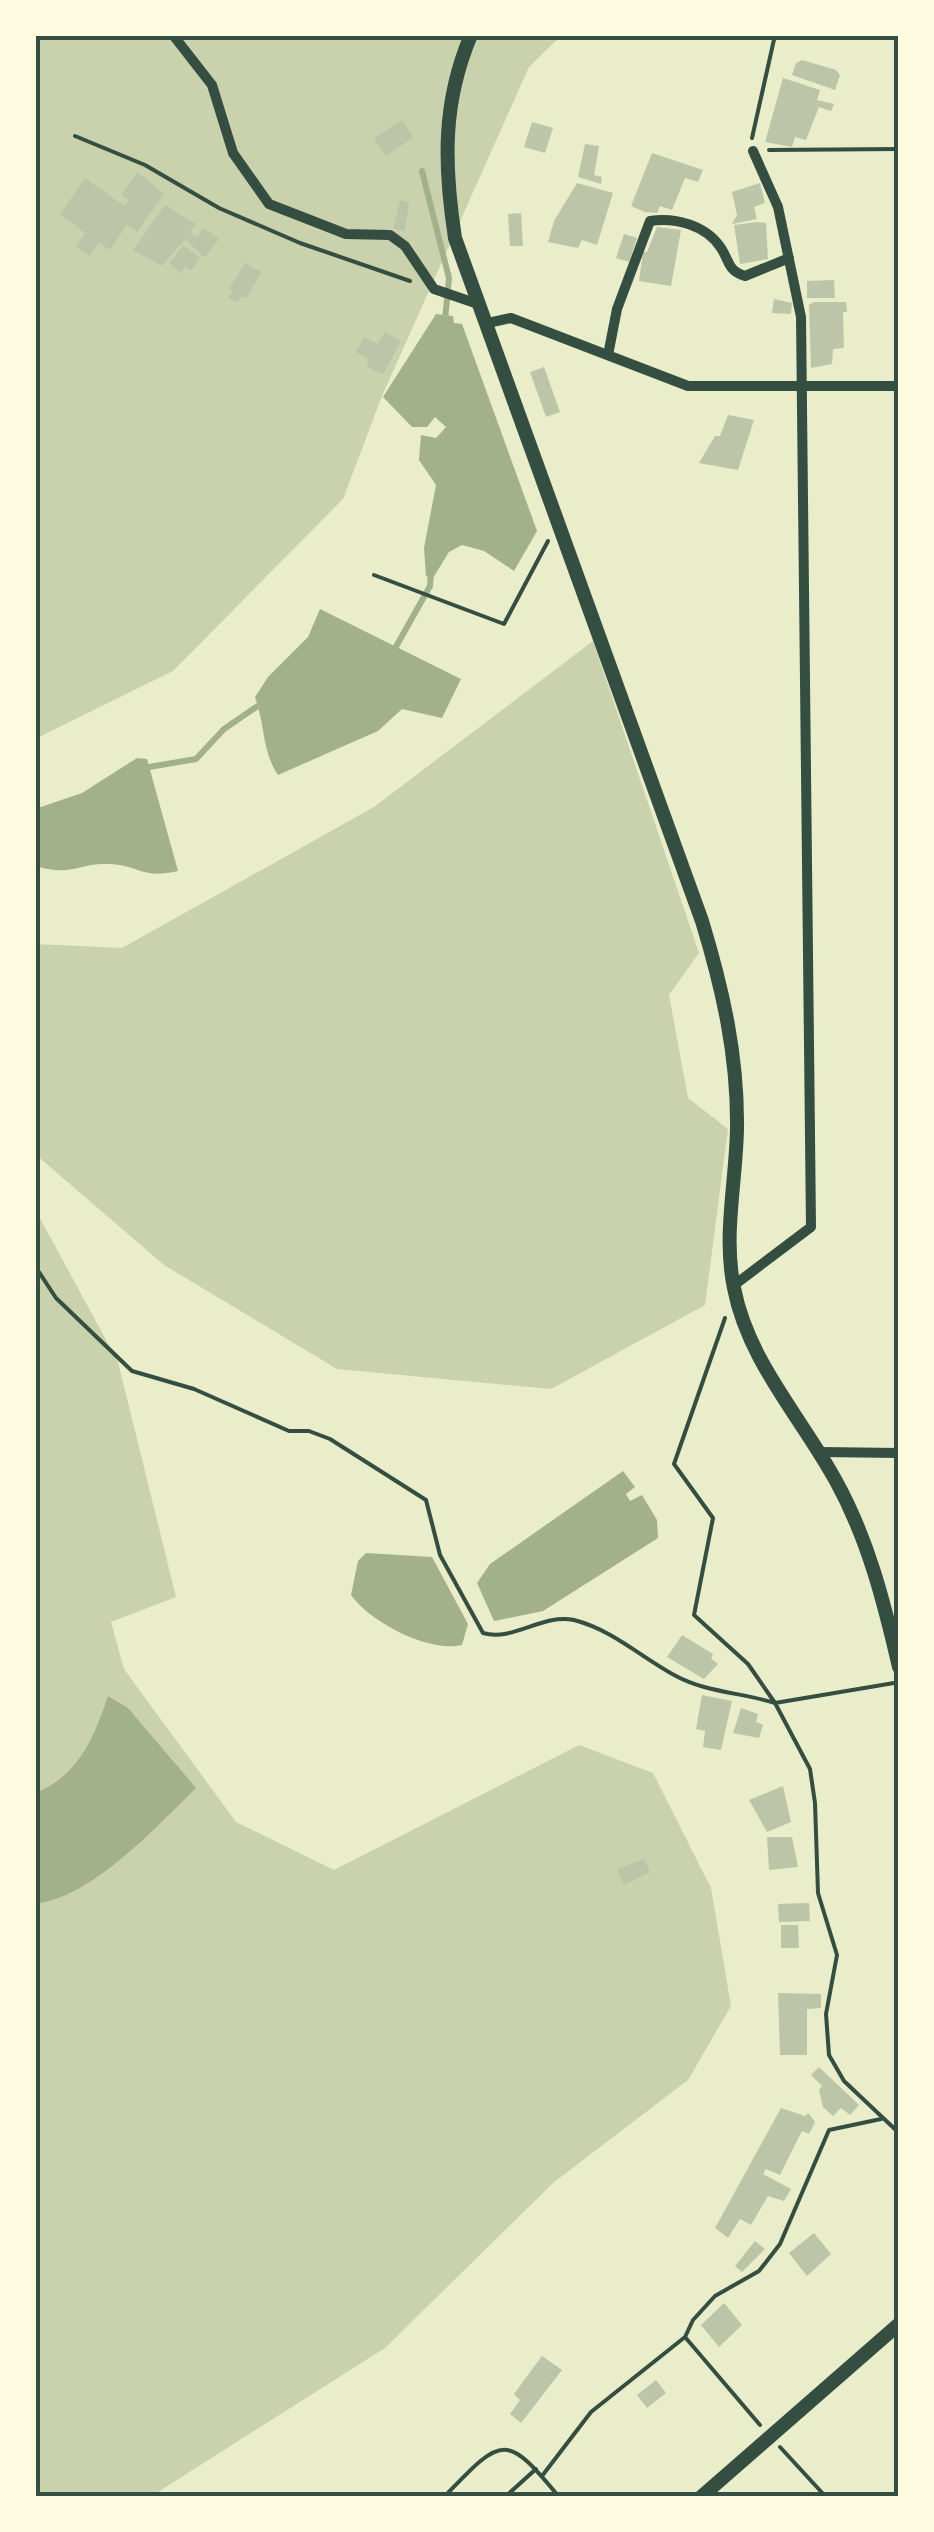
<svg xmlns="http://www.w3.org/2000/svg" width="934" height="2532" viewBox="0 0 934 2532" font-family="Cabin,sans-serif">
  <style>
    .green { fill: #cad2ad }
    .water { fill: #a3b18a }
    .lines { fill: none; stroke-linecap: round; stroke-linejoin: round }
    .stream { stroke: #a3b18a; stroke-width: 6 }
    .building { fill: #bcc5a7 }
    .path { stroke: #344e41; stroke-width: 4 }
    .minor { stroke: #344e41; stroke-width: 10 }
    .tertiary { stroke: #344e41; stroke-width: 14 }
    .neatline { fill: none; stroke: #344e41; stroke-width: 4 }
  </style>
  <rect width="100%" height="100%" fill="#e9edc9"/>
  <path class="green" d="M35 35H562L529 67 382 396 343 499 173 671 35 739Z
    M593 641 699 953 669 995 688 1098 728 1129 705 1305 551 1389 337 1369 164 1265 35 1154V944L122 948 374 807Z
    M35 1209 118 1362 176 1597 111 1622 124 1669 236 1822 334 1870 579 1745 653 1773 711 1888 731 2006 688 2080 553 2183 385 2348 150 2497H35Z"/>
  <path class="water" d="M436 314 453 316 454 323 462 324 537 531 514 571 484 551 462 545 449 552 433 578 426 576 424 548 436 485 419 460 421 435 436 438 446 427 435 417 427 427H412L383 397Z
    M320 609 461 679 442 718 402 709 378 731 278 775C262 752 265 724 255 697L268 677 308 637Z
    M137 758 147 759 178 871C141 880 138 864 107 864 77 863 74 877 35 866V809L82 793Z
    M623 1471 635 1487 626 1494 630 1501 642 1495 657 1520 658 1538 543 1611 494 1621 477 1583 490 1564Z
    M366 1553 432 1557 468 1624 462 1645C429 1653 370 1622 351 1595L358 1561Z
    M108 1696 128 1708 196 1788C156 1827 93 1897 35 1904V1793C79 1776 94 1737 108 1696Z"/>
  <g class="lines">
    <path class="stream" d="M422 171 449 278 445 320
      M393 652 430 586 431 570
      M149 767 196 759 224 729 265 701"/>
  </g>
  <path class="building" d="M802 60 836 70 840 75 835 90 792 75 796 63Z
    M783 78 820 90 817 100 834 104 831 111 819 107 806 140 795 137 792 147 765 142Z
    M402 120 414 137 386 156 374 138Z
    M532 122 553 128 545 153 524 147Z
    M585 144 599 146 594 175 602 177 601 184 578 177Z
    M652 153 703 170 698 182 685 178 672 210 660 206 657 213 645 212 631 206Z
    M138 172 164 194 137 232 127 225 110 250 99 243 89 256 76 246 85 233 60 214 85 178 124 206 129 200 121 195Z
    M577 183 613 193 597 245 582 240 578 248 548 242 554 221Z
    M760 183 765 203 754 207 757 219 732 224 737 215 732 192Z
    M400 200 409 202 405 231 393 229Z
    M165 205 196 224 190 232 196 237 204 228 219 239 205 258 185 239 162 266 133 250Z
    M521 213 523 246H510L508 214Z
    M757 222 766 223 768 259 740 264 734 225Z
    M657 227 681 230 671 286 639 281 643 252H647Z
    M624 234 637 238 629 262 616 258Z
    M183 245 200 258 191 271 185 267 181 273 169 264Z
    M245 263 261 272 247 298 241 296 237 303 228 298 233 291 229 289Z
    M834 280 835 298H807V281Z
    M774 299 792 303 791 314 772 313Z
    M814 302H846L847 312H843L844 348 833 349 832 364 811 368 809 305Z
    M385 332 401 341 383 375 366 366 369 360 356 352 364 337 378 344Z
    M544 367 560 412 546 417 530 372Z
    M728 415 754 420 738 470 699 463 715 436H720Z
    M682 1635 713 1654 711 1659 718 1664 704 1679 667 1657Z
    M702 1695 732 1701 721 1750 703 1747 705 1731 696 1729Z
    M741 1708 758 1714 756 1722 763 1725 759 1738 733 1733Z
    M783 1786 791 1822 767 1832 749 1800Z
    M767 1837H792L798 1867 769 1870Z
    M644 1859 650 1872 624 1885 617 1869Z
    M809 1903 810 1921 779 1922 778 1904Z
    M781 1925H798L799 1948H781Z
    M778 1993 821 1994V2008L807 2009V2055H780Z
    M819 2067 859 2105 850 2115 841 2108 833 2116 823 2107 819 2090 822 2086 811 2075Z
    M781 2108 805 2116 808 2113 815 2122 809 2134 802 2131 780 2175 766 2169 763 2174 791 2189 784 2201 768 2196 751 2225 740 2219 728 2238 715 2228Z
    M814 2233 831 2254 807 2276 789 2253Z
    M755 2241 765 2249 742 2272 735 2266Z
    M724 2303 742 2325 719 2347 701 2325Z
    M542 2356 562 2370 521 2423 510 2414 520 2400 514 2394Z
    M656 2380 666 2393 647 2408 637 2395Z"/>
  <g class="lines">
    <path class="path" d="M75 136 145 165 219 208 300 243 410 281
      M752 138 775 35
      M769 150 899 149
      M374 575 504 624 548 541
      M35 1266 56 1298 132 1371 194 1389 289 1431H309L330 1439 426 1500 440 1555 483 1633C513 1642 543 1613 574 1620 613 1630 642 1658 676 1676 705 1692 744 1693 775 1703
      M725 1318 674 1464 713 1518 694 1615 748 1664 775 1703
      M894 1683 775 1703 810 1769 815 1803 818 1893 837 1955 826 2014 829 2055 844 2081 899 2133
      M685 2337 760 2425
      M780 2447 826 2497
      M542 2476 591 2412 685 2337 693 2320 715 2296 759 2271 780 2244 829 2130 881 2119
      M444 2497C502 2437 505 2431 559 2497
      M505 2497 536 2469"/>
    <path class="minor" d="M173 35 212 85 233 153 269 204 346 234 390 235 405 246 434 289 481 305
      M488 323 511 318 688 386H899
      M608 355 617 309 650 221C675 217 706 225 721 248 730 262 728 271 745 276L789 258
      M733 1286 811 1227 801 317 778 207 753 151
      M820 1452 899 1453"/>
    <path class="tertiary" d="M471 35C442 103 444 166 455 238L702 921C723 990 738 1057 737 1129 736 1182 723 1236 734 1288 748 1361 801 1417 836 1481 868 1539 884 1602 899 1667
      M701 2497 899 2324"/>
  </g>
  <rect width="934" height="2532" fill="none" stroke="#fefae0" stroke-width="75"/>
  <rect x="38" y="38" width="858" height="2456" class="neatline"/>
</svg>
